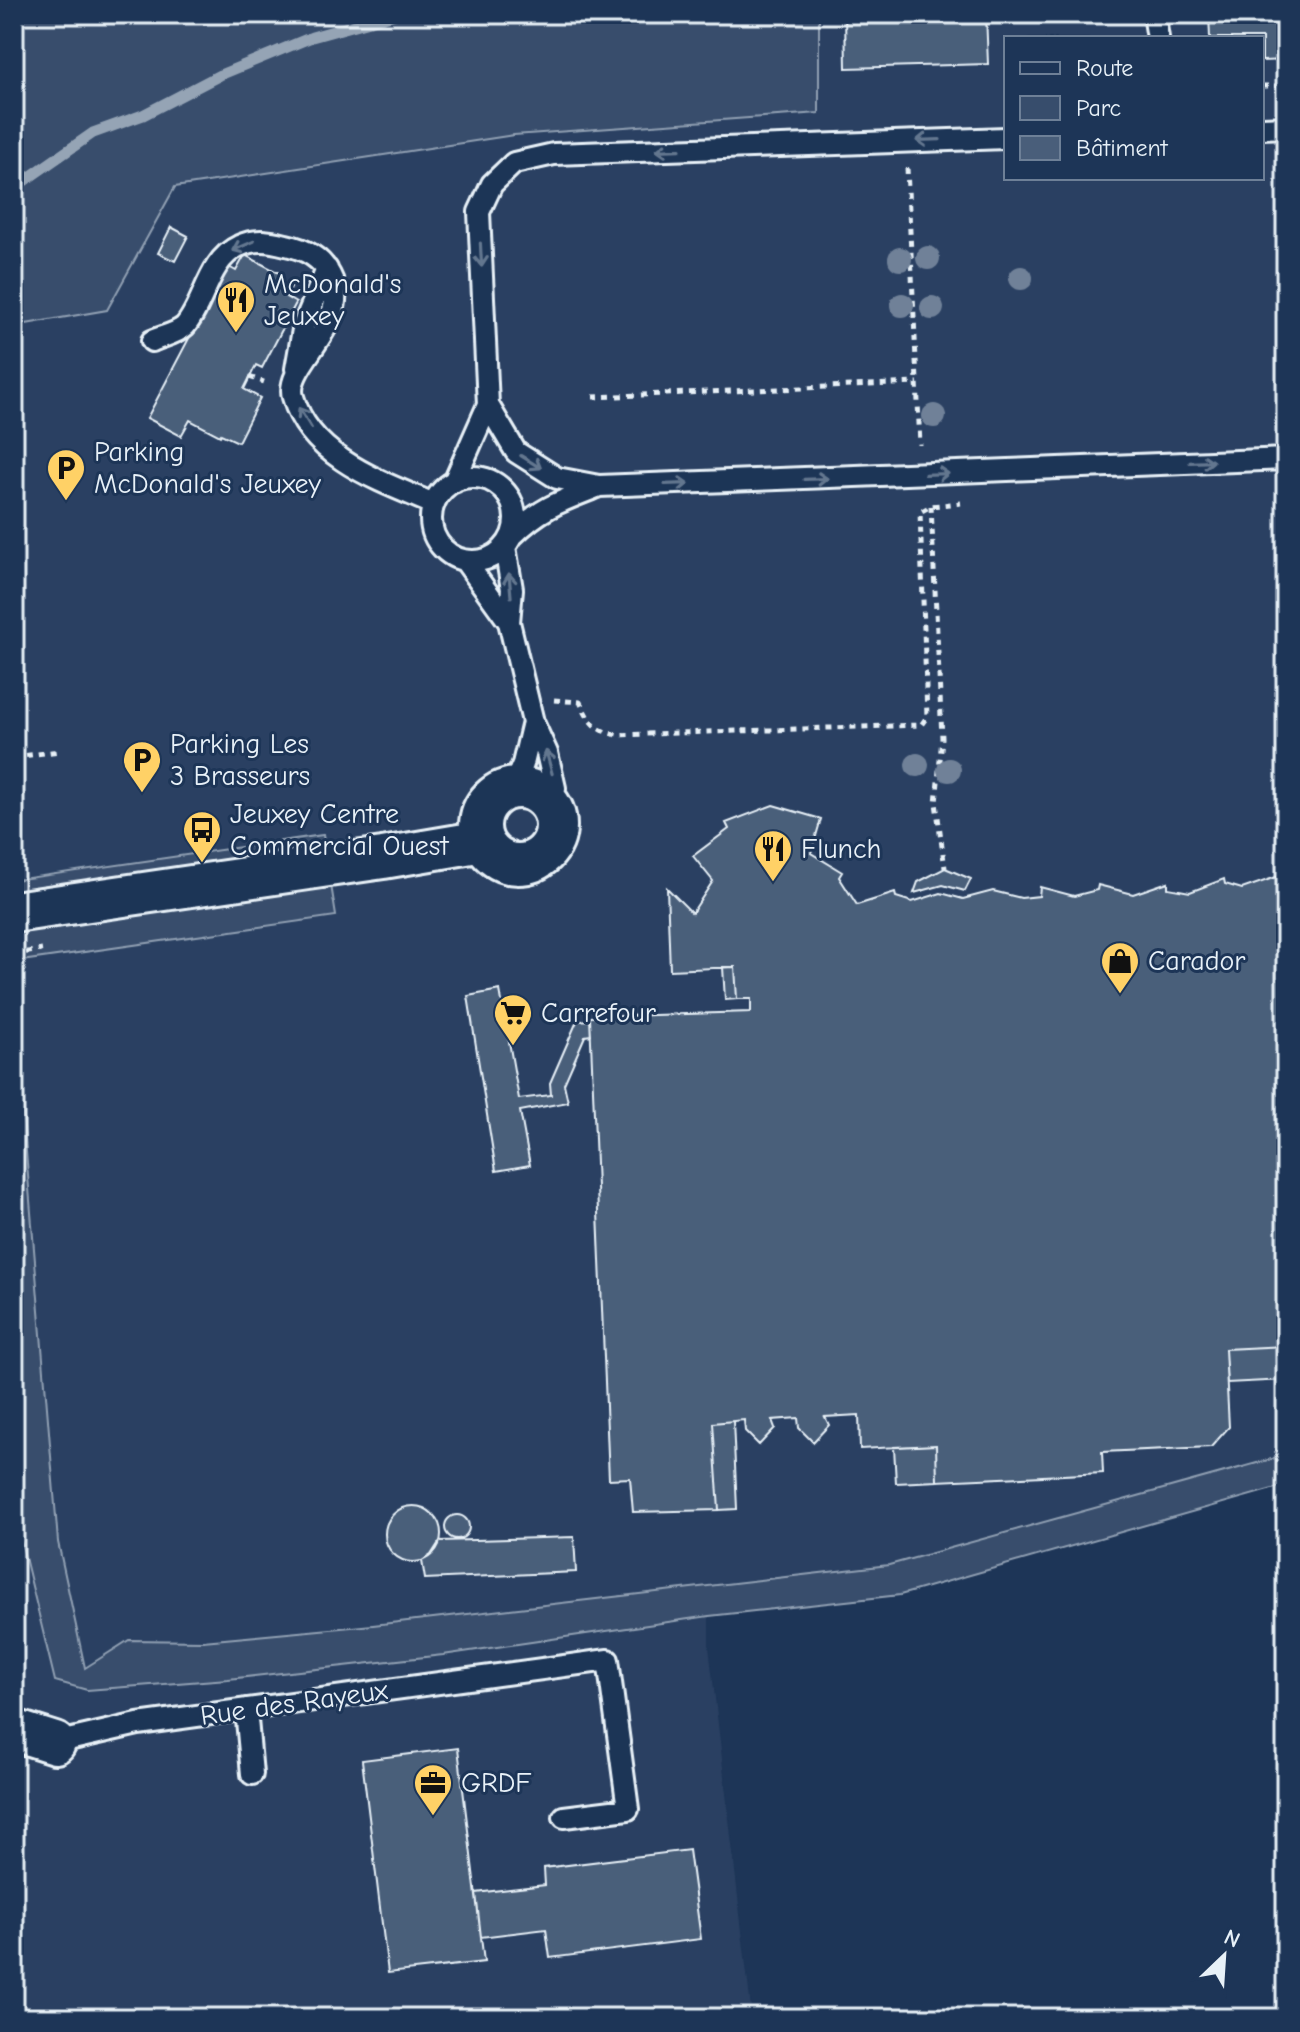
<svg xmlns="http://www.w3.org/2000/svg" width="1300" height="2032" viewBox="0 0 1300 2032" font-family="'Comic Neue',sans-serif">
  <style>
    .built { fill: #2a4162; fill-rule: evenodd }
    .green { fill: #374d6c; stroke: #909fb2; stroke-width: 2 }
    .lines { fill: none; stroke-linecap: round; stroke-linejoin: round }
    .stream { stroke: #95a4b5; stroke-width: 11 }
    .building { fill: #495e7a; stroke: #e8f1f8; stroke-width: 2 }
    .lane-casing { stroke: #e8f1f8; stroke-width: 26 }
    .street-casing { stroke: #e8f1f8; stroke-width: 46 }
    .path { stroke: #e8f1f8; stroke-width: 5; stroke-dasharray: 6 6; stroke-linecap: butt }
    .lane { stroke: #1d3557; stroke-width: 20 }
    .street { stroke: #1d3557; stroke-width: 40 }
    .tree { fill: #708198 }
    .oneway { stroke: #64778f }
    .labels { text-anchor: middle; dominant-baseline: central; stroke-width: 6; stroke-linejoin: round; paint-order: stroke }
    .poi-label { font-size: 28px; fill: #e8f1f8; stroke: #1d3557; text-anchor: start }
    .street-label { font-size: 28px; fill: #e8f1f8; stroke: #1d3557 }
  </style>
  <rect width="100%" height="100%" fill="#1d3557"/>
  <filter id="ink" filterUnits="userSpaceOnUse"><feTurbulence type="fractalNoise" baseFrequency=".0125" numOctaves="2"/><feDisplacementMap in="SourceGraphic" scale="16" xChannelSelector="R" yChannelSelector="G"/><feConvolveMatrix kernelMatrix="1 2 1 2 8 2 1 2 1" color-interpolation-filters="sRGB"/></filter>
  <g filter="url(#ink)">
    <path class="built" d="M819 14H1286V1455L889 1565 373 1625 203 1641 129 1640 85 1669 58 1542 14 1005V962L336 915 323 835 14 880V326L107 310 174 187 514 135 819 113ZM1006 38H1262V178H1006Z
      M14 1512 55 1681 228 1679 443 1655 709 1616V1647L752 2018H14Z"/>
    <path class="green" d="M14 14H819V113L514 135 175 187 107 310 14 326Z
      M323 835 336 916 14 962V880Z
      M14 1005 58 1542 85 1668 129 1640 203 1641 373 1625 889 1565 1286 1455V1485L900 1595 709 1616 443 1655 228 1679 87 1690 55 1681 14 1512Z"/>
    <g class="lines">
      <path class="stream" d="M14 188 93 133 143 115 220 75 312 37 395 14"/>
    </g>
    <path class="building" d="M845 14H986L988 64 846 68Z
      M1209 14H1286V60L1262 61V38H1210Z
      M171 227 188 236 175 261 158 253Z
      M245 255 281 274 278 281 291 287 286 297 296 303 262 368 256 365 244 389 260 398 238 442 221 434 220 436 190 420 181 436 147 418 227 266 236 271Z
      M773 805 821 819 811 853 842 872 839 877 857 905 895 893 896 897 912 902 941 893 963 899 993 891 1021 898 1039 896 1040 887 1074 896 1097 890 1098 885 1133 894 1168 882V888L1190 892 1224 879 1225 884 1242 889 1279 876 1280 880 1286 882V1346L1225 1349 1229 1427 1211 1447 1102 1452 1103 1473 937 1481 936 1445 860 1449 859 1415 825 1417 829 1425 813 1442 799 1428 798 1418 772 1420 775 1428 759 1445 745 1431 744 1420 713 1423 719 1510 633 1512 630 1478 609 1479 590 1017 751 1012V999H737L735 967 670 970 667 888 692 913 713 881 693 856 729 829 726 823Z
      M945 868 971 879 965 891 943 885 914 893 918 882Z
      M723 967H735L737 999 725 1000Z
      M500 990 519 1099 551 1095 550 1083 577 1021 590 1020 591 1035 585 1036 564 1084 568 1102 520 1111 530 1165 496 1171 468 996Z
      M1286 1346V1380L1227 1383 1225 1349Z
      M733 1421 737 1509 719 1510 713 1423Z
      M936 1445 937 1481 896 1483 894 1447Z
      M385 1534a28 28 0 1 1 56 0a28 28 0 1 1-56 0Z
      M445 1527a12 12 0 1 1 24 0a12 12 0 1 1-24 0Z
      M574 1537 576 1572 425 1579 422 1561 431 1555 440 1541Z
      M458 1748 484 1962 388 1973 362 1760Z
      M689 1850 701 1939 550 1958 546 1929 481 1937 476 1893 545 1885 544 1868Z"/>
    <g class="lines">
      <g class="lane-casing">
        <path id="lane" d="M1154 14 1158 38
          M1262 128 1286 127
          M152 341C161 337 178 333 185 326 205 303 208 260 239 246 255 238 270 241 286 245 305 249 321 257 330 275 355 323 283 364 293 397 310 458 382 482 434 504
          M296 369 304 324 327 269
          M488 405 516 452 557 478 599 486 1286 459
          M431 519a42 42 0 1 1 84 0a42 42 0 1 1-84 0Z
          M454 482 488 405 479 212 492 184 514 163 554 154 1006 138
          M512 536C540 508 561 501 597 487
          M505 547 512 589 509 622 533 722 547 753 555 788 550 803
          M465 561 509 622
          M513 787 523 764 533 722
          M246 1709 252 1774
          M55 1743 138 1724 608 1660 628 1809 564 1817"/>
      </g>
      <g class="street-casing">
        <path id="street" d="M480 826a38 38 0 1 1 76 0a38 38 0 1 1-76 0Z
          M14 912 383 858 483 841
          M14 1730 55 1743"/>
      </g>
      <path class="path" d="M1262 86H1283L1285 100
        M907 168 920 445
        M249 377 264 382
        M593 397 918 383
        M931 506 942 738 936 803 945 868
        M554 700 580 702C590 723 594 730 617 735L921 725 927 717 920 512 931 506 961 503
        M14 757 60 751
        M14 954 42 950"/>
      <use href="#lane" class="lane"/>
      <use href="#street" class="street"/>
    </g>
    <g class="tree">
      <circle cx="928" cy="258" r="12"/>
      <circle cx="900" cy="259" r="12"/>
      <circle cx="1021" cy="278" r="12"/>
      <circle cx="902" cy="305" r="12"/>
      <circle cx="932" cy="308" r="12"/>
      <circle cx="934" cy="416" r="12"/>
      <circle cx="917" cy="765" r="12"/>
      <circle cx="949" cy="770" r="12"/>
    </g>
    <defs><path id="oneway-shaft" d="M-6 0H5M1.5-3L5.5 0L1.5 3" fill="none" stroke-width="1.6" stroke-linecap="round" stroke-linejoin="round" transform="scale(2)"/></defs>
    <g class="oneway">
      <use href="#oneway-shaft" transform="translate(928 140) rotate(178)"/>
      <use href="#oneway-shaft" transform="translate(668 150) rotate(178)"/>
      <use href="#oneway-shaft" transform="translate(243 246) rotate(157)"/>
      <use href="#oneway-shaft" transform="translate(481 255) rotate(87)"/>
      <use href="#oneway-shaft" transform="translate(305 418) rotate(-122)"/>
      <use href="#oneway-shaft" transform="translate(531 462) rotate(32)"/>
      <use href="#oneway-shaft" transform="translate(1202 462) rotate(-2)"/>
      <use href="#oneway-shaft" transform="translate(937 474) rotate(-2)"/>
      <use href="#oneway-shaft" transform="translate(816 479) rotate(-2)"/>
      <use href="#oneway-shaft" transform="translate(677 484) rotate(-2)"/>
      <use href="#oneway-shaft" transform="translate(510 585) rotate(-95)"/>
      <use href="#oneway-shaft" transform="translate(549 762) rotate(-105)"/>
    </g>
  </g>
  <defs>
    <g id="restaurant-pin" transform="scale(2)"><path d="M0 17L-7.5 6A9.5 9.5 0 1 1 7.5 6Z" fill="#ffd166" stroke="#1d3557"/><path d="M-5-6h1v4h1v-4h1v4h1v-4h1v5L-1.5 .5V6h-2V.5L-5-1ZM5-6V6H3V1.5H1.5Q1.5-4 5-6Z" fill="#111"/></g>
    <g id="parking-pin" transform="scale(2)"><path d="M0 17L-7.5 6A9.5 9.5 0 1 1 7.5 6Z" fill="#ffd166" stroke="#1d3557"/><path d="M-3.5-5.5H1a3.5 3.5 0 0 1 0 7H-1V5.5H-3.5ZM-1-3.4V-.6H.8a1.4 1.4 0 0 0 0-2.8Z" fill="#111"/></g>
    <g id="bus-pin" transform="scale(2)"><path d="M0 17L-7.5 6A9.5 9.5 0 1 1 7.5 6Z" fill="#ffd166" stroke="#1d3557"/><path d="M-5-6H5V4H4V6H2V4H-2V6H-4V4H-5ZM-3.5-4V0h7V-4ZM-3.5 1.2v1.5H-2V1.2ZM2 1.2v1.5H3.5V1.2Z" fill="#111"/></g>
    <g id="shop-pin" transform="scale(2)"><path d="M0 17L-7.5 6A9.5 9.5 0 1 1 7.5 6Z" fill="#ffd166" stroke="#1d3557"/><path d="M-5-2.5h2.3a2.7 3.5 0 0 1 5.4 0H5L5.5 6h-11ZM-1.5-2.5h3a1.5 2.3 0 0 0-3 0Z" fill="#111"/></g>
    <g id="supermarket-pin" transform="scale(2)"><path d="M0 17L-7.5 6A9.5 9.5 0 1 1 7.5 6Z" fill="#ffd166" stroke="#1d3557"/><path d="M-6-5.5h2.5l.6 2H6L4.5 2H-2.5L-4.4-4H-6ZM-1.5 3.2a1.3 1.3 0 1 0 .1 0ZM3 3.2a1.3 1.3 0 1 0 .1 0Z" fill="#111"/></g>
    <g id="office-pin" transform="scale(2)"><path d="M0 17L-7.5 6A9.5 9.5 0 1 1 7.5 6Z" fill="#ffd166" stroke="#1d3557"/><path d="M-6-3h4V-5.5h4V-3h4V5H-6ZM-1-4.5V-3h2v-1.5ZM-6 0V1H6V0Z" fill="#111"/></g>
  </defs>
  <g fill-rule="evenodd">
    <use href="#restaurant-pin" x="236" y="300"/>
    <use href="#parking-pin" x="66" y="468"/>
    <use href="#parking-pin" x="142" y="760"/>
    <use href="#bus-pin" x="202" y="830"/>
    <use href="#restaurant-pin" x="773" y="849"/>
    <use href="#shop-pin" x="1120" y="961"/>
    <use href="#supermarket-pin" x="513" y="1013"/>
    <use href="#office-pin" x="433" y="1783"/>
  </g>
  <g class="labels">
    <g class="poi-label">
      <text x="264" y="284">McDonald's<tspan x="264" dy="32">Jeuxey</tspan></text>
      <text x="94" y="452">Parking<tspan x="94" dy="32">McDonald's Jeuxey</tspan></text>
      <text x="170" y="744">Parking Les<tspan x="170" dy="32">3 Brasseurs</tspan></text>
      <text x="230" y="814">Jeuxey Centre<tspan x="230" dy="32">Commercial Ouest</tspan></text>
      <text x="801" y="849">Flunch</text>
      <text x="1148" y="961">Carador</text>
      <text x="541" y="1013">Carrefour</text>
      <text x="461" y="1783">GRDF</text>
    </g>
    <g class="street-label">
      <text transform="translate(294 1703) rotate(-8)">Rue des Rayeux</text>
    </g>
  </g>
  <rect width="1300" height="2032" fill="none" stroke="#1d3557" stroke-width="48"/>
  <rect x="24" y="24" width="1252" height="1984" fill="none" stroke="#e8f1f8" stroke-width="3" filter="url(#ink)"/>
  <rect x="1004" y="36" width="260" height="144" fill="#1d3557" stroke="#6e8097" stroke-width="2"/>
  <rect x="1020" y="62" width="40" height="12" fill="#1d3557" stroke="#6e8097" stroke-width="2"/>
  <text x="1076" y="76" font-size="24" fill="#e8f1f8">Route</text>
  <rect x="1020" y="96" width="40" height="24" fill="#374d6c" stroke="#6e8097" stroke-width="2"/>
  <text x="1076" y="116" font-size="24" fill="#e8f1f8">Parc</text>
  <rect x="1020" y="136" width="40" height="24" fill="#495e7a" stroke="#6e8097" stroke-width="2"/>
  <text x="1076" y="156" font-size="24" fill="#e8f1f8">Bâtiment</text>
  <g transform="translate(1224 1956) rotate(25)" stroke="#1d3557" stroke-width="6" paint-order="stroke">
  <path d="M0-6L14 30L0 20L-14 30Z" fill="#e8f1f8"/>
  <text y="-12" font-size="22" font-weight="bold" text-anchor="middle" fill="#e8f1f8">N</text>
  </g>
</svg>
